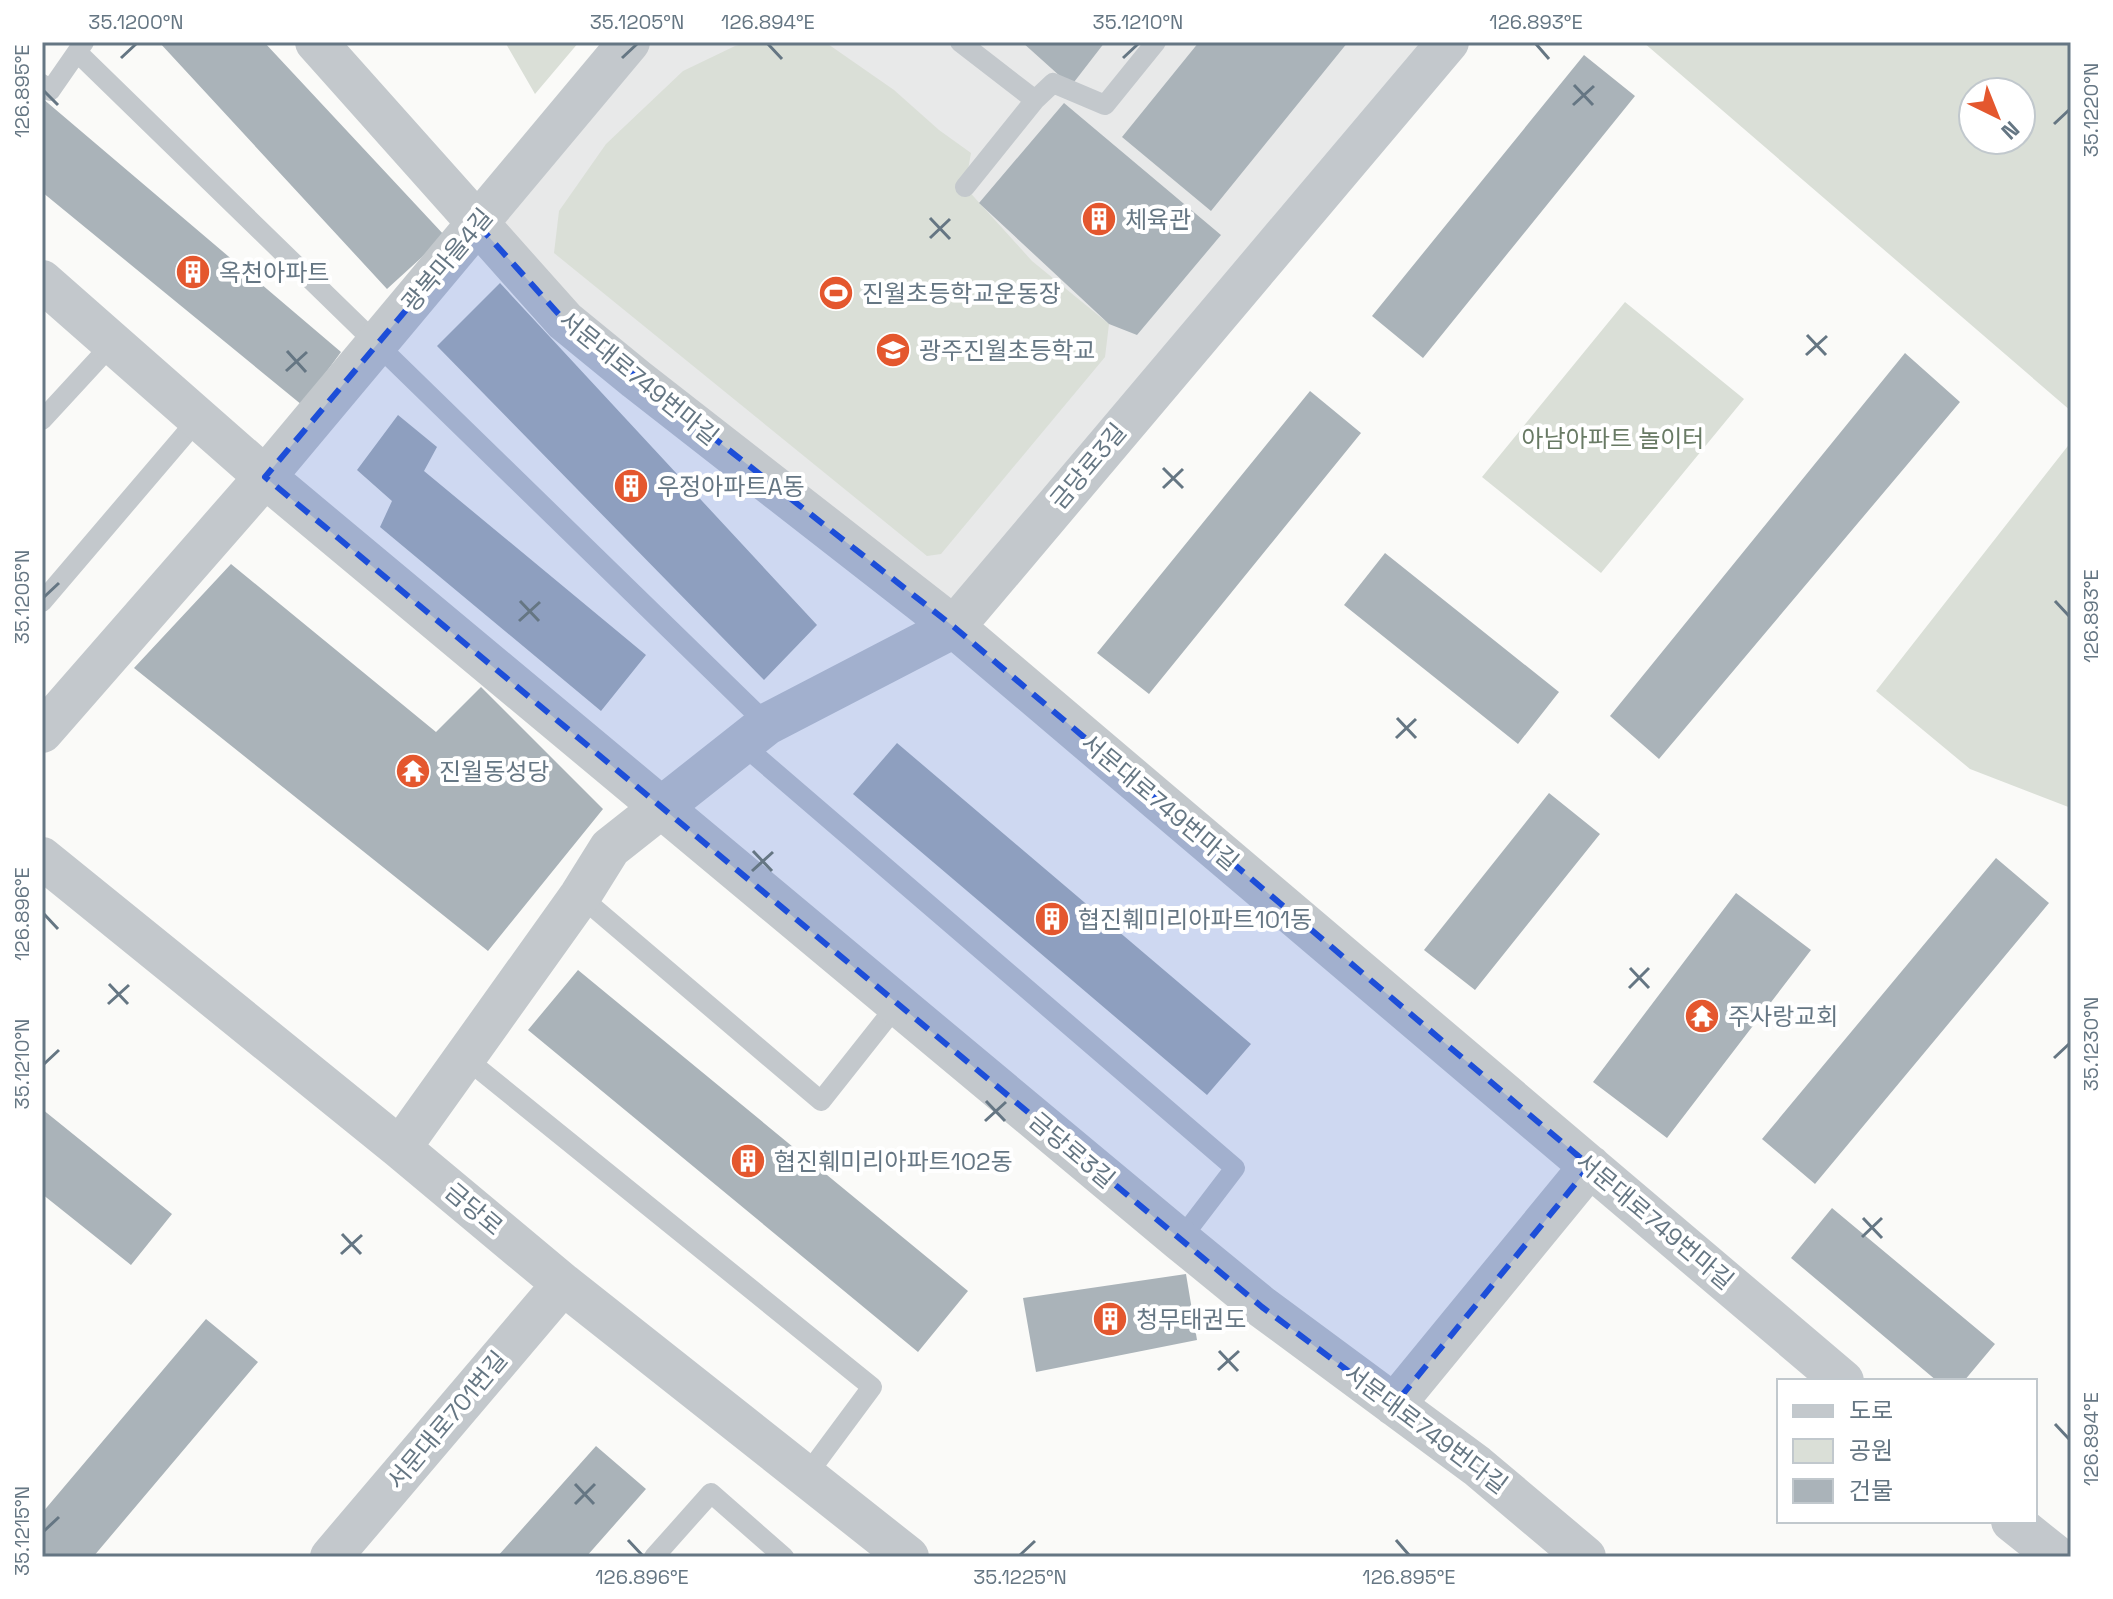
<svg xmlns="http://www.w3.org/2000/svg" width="2113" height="1599" viewBox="0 0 2113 1599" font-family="'Space Grotesk','Noto Sans KR',sans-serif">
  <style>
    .built { fill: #e8e9e9 }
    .green { fill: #dadfd7; fill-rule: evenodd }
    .building { fill: #aab3b9 }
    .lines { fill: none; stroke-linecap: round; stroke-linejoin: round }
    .lane { stroke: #c3c8cc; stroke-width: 20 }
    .street { stroke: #c3c8cc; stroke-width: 42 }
    .marked { fill: #1d4ed8; fill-opacity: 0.2; stroke: #1d4ed8; stroke-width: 6; stroke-dasharray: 16 10; stroke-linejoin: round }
    .ticks { fill: none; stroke: #657683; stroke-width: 3 }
    .labels { text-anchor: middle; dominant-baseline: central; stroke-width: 8; stroke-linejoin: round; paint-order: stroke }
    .poi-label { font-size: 24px; fill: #657683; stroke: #fff; text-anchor: start }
    .street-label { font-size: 24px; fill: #657683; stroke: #fff }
    .park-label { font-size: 24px; fill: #687a64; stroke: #fff }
    .neatline { fill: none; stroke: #657683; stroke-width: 3 }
    .ticks-label { font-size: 20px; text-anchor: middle; fill: #657683 }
  </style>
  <rect width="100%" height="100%" fill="#fafaf8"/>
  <path class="built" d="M629 42H1448L954 627 478 225Z"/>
  <path class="green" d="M505 42H579L535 94Z
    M750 42H825L894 90 939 130 971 153 965 187 1032 261 1109 324 1105 357 941 554 927 556 554 253 559 211 606 144 683 71 735 46Z
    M1643 42H2071V411ZM2021 92V140H1973V92Z
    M1625 302 1744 399 1601 573 1482 477Z
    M2071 442V808L1970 769 1876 691Z"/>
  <path class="building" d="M159 42H264L445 236 387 289Z
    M1022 42H1105L1071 86Z
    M1199 42H1348L1211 211 1122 137Z
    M1584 55 1635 96 1423 358 1372 316Z
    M42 98 341 352 302 405 42 192Z
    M1064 103 1221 235 1137 335 1109 324 979 203Z
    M500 283 817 625 764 680 437 346Z
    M1905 353 1960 402 1659 759 1610 716Z
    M1310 391 1361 433 1149 694 1097 653Z
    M398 415 437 447 424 471 646 655 601 711 380 527 392 501 357 470Z
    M1385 553 1559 692 1518 744 1344 605Z
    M231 564 436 732 481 687 603 809 488 951 134 668Z
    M897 743 1251 1044 1207 1095 853 794Z
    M1549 793 1600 834 1475 990 1424 950Z
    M1996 858 2049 903 1815 1184 1762 1139Z
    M1736 893 1811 950 1667 1138 1593 1082Z
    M578 970 968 1291 918 1352 528 1030Z
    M42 1109 172 1214 131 1265 42 1194Z
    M1832 1208 1995 1344 1964 1381H1937L1791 1258Z
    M1186 1274 1197 1340 1036 1372 1023 1298Z
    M206 1319 258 1362 93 1557H42V1513Z
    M596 1446 646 1489 586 1557H497Z"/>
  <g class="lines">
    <path class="lane" d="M960 42 1035 100 965 187
      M77 52 767 724
      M42 84 50 91 84 42
      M1035 100 1053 83 1105 105 1156 42
      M42 420 113 343
      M42 602 199 418
      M742 744 1235 1168 1180 1240
      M580 896 821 1101 897 1005
      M464 1057 872 1387 806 1476
      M654 1557 711 1493 784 1557"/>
    <path class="street" d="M316 42 565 321 636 379 954 627 1843 1381
      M42 281 265 477 1180 1240 1262 1307 1477 1466 1585 1557
      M42 732 265 477 629 42
      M42 858 400 1148 563 1284 908 1557
      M400 1148 580 896 610 848 767 724 954 627 1448 42
      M1394 1405 1590 1166
      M2012 1521 2057 1557
      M331 1557 563 1284"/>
  </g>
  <path class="marked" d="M478 225 565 321 954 627 1590 1166 1394 1405 1262 1307 265 477Z"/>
  <path class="ticks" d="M768 44 782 59M1536 44 1549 59M121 58 136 44M622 58 637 44M1123 58 1138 44M1574 85 1593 105M44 91 58 105M1573 105 1594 86M2054 124 2069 110M930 218 950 239M930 238 950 219M1807 335 1826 355M287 351 306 372M1806 355 1827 336M286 371 307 352M1163 468 1183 488M1163 488 1183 469M44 597 59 583M520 601 539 621M2055 601 2069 616M519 621 540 602M1397 718 1416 738M1396 738 1416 719M753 851 772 871M752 871 773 852M44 914 58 929M1630 968 1649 988M109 984 128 1004M1629 988 1649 968M108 1004 129 985M2054 1058 2069 1044M44 1064 59 1050M986 1101 1005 1121M985 1121 1006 1102M1863 1218 1882 1238M342 1234 361 1254M1862 1237 1882 1218M341 1254 362 1235M1219 1351 1238 1371M1218 1370 1239 1351M2055 1424 2069 1439M575 1484 594 1504M575 1504 595 1484M44 1531 59 1517M628 1540 642 1555M1396 1540 1409 1555M1020 1555 1035 1541"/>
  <defs>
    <g id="building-disc" transform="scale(1.8)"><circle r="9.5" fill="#e4572e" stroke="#fff"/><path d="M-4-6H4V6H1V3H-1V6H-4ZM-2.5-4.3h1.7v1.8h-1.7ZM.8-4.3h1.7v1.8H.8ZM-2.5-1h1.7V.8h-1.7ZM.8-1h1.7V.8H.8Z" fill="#fff"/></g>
    <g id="stadium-disc" transform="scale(1.8)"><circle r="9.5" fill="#e4572e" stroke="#fff"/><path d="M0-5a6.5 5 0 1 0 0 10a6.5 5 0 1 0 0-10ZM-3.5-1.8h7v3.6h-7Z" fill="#fff"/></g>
    <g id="school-disc" transform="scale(1.8)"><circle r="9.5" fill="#e4572e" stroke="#fff"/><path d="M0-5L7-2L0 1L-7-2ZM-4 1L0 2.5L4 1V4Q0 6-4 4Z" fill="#fff"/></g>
    <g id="temple-disc" transform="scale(1.8)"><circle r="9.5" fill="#e4572e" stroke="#fff"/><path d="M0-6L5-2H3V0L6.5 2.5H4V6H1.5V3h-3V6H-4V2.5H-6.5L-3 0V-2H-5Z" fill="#fff"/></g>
  </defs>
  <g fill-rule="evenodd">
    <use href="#building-disc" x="1099" y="219"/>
    <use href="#building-disc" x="193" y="272"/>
    <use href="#stadium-disc" x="836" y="293"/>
    <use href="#school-disc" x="893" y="350"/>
    <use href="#building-disc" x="631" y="486"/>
    <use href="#temple-disc" x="413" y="771"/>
    <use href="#building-disc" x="1052" y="919"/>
    <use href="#temple-disc" x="1702" y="1016"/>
    <use href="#building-disc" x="748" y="1161"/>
    <use href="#building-disc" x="1110" y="1319"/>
  </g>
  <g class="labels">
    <g class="poi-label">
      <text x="1125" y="219">체육관</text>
      <text x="219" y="272">옥천아파트</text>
      <text x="862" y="293">진월초등학교운동장</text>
      <text x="919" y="350">광주진월초등학교</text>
      <text x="657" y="486">우정아파트A동</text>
      <text x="439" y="771">진월동성당</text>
      <text x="1078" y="919">협진훼미리아파트101동</text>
      <text x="1728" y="1016">주사랑교회</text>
      <text x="774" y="1161">협진훼미리아파트102동</text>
      <text x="1136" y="1319">청무태권도</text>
    </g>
    <g class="street-label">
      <text transform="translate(447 260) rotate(-50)">광복마을4길</text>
      <text transform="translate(639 378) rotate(39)">서문대로749번마길</text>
      <text transform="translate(1088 466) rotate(-50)">금당로3길</text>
      <text transform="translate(1160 802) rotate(40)">서문대로749번마길</text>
      <text transform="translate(1072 1150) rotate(40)">금당로3길</text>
      <text transform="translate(474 1209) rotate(40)">금당로</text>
      <text transform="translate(1655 1221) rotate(40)">서문대로749번마길</text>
      <text transform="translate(447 1420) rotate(-50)">서문대로701번길</text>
      <text transform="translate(1426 1429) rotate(37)">서문대로749번다길</text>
    </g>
    <g class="park-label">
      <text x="1613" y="438">아남아파트 놀이터</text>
    </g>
  </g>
  <rect width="2113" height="1599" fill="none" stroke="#ffffff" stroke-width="88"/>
  <rect x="1777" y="1379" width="260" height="144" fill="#ffffff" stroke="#c1c8cd" stroke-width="2"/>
  <rect x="1793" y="1405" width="40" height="12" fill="#c3c8cc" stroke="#c1c8cd" stroke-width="2"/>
  <text x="1849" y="1419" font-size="24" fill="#657683">도로</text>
  <rect x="1793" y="1439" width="40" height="24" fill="#dadfd7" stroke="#c1c8cd" stroke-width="2"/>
  <text x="1849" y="1459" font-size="24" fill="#657683">공원</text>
  <rect x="1793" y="1479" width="40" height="24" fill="#aab3b9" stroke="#c1c8cd" stroke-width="2"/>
  <text x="1849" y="1499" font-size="24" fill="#657683">건물</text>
  <g transform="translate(1997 116) rotate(137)"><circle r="38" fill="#ffffff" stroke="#c1c8cd" stroke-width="2"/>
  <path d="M0-6L14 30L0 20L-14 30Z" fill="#e4572e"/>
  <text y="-12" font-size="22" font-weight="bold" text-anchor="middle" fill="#657683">N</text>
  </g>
  <rect x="44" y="44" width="2025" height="1511" class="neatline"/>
  <g class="ticks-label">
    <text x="136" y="29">35.1200°N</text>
    <text x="637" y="29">35.1205°N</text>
    <text x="768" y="29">126.894°E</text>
    <text x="1138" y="29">35.1210°N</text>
    <text x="1536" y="29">126.893°E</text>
    <text transform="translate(22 91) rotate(-90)" y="7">126.895°E</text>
    <text transform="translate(2091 110) rotate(-90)" y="7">35.1220°N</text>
    <text transform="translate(22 597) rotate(-90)" y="7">35.1205°N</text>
    <text transform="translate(2091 616) rotate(-90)" y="7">126.893°E</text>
    <text transform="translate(22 914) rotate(-90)" y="7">126.896°E</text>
    <text transform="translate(2091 1044) rotate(-90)" y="7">35.1230°N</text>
    <text transform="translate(22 1064) rotate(-90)" y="7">35.1210°N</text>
    <text transform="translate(2091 1439) rotate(-90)" y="7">126.894°E</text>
    <text transform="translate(22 1531) rotate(-90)" y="7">35.1215°N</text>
    <text x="642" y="1584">126.896°E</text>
    <text x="1020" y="1584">35.1225°N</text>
    <text x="1409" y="1584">126.895°E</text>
  </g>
</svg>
